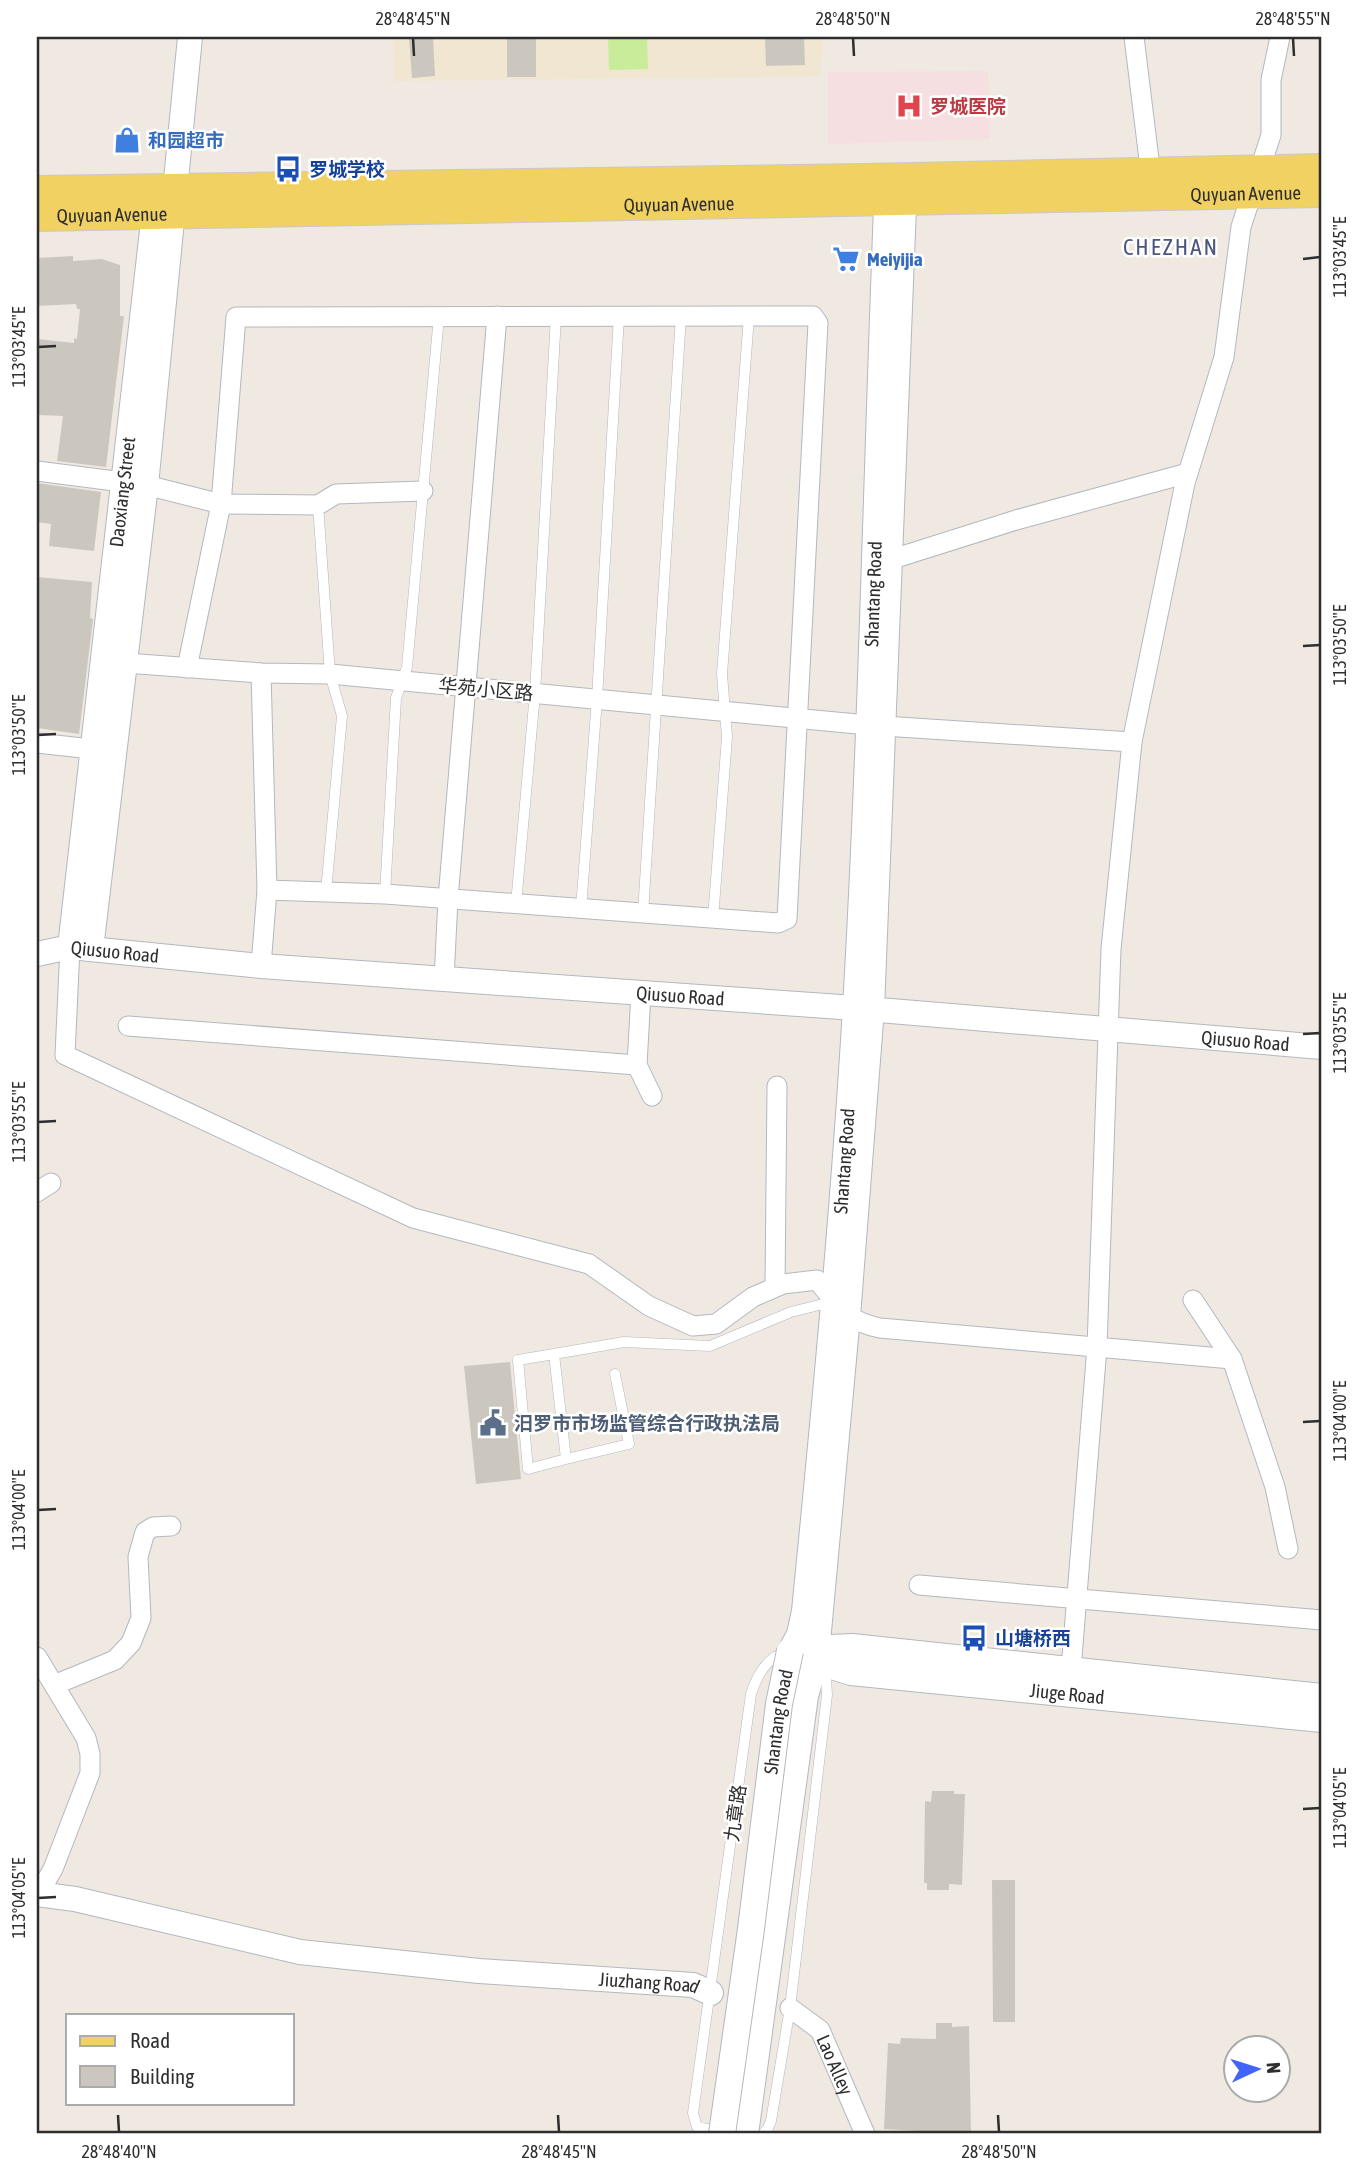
<svg xmlns="http://www.w3.org/2000/svg" width="1359" height="2171" viewBox="0 0 1359 2171" font-family="'Asap Condensed','Noto Sans SC',sans-serif">
  <style>
    .education { fill: #f0e6d1 }
    .medical { fill: #f5dfe0 }
    .pitch { fill: #c9ec9a }
    .building { fill: #cbc7bf }
    .lines { fill: none; stroke-linecap: round; stroke-linejoin: round }
    .service-casing { stroke: #b4b7c1; stroke-width: 11 }
    .minor-casing { stroke: #b4b7c1; stroke-width: 21 }
    .tertiary-casing { stroke: #b4b7c1; stroke-width: 26 }
    .secondary-casing { stroke: #b4b7c1; stroke-width: 28 }
    .primary-casing { stroke: #c9c9c9; stroke-width: 32 }
    .service { stroke: #fff; stroke-width: 10 }
    .minor { stroke: #fff; stroke-width: 19 }
    .tertiary { stroke: #fff; stroke-width: 24 }
    .secondary { stroke: #fff; stroke-width: 26 }
    .primary { stroke: #f2d163; stroke-width: 30 }
    .secondary-bridge-casing { stroke: #b4b7c1; stroke-width: 28; stroke-linecap: butt }
    .secondary-bridge { stroke: #fff; stroke-width: 26 }
    .ticks { fill: none; stroke: #2e2e2e; stroke-width: 2.5 }
    .labels { text-anchor: middle; dominant-baseline: central; stroke-width: 5; stroke-linejoin: round; paint-order: stroke }
    .health-label { font-size: 19px; font-weight: bold; fill: #be3a42; stroke: #fff; text-anchor: start }
    .shop-label { font-size: 19px; font-weight: bold; fill: #366cbe; stroke: #fff; text-anchor: start }
    .transit-label { font-size: 19px; font-weight: bold; fill: #164399; stroke: #fff; text-anchor: start }
    .street-label { font-size: 19px; fill: #2e2e2e; stroke: #fff }
    .service-label { font-size: 19px; font-weight: bold; fill: #4e5e75; stroke: #fff; text-anchor: start }
    .quarter-label { font-size: 23px; letter-spacing: 2px; fill: #4d5680; stroke: #fff }
    .neatline { fill: none; stroke: #2e2e2e; stroke-width: 2.5 }
    .ticks-label { font-size: 18px; text-anchor: middle; fill: #2e2e2e }
  </style>
  <rect width="100%" height="100%" fill="#efe9e1"/>
  <path class="education" d="M393 37H823L820 76 394 81Z"/>
  <path class="medical" d="M988 71 990 139 828 144V72Z"/>
  <path class="pitch" d="M608 37H647L648 69 609 70Z"/>
  <path class="building" d="M409 37H433L435 76 412 78Z
    M507 37H536V77H507Z
    M765 37H804L805 65 766 66Z
    M73 256V261L102 259 120 265V316H124L106 467 57 461 63 416 37 415V339L74 343V338L77 339 80 309H77L76 304 37 306V258Z
    M37 483 101 492 94 551 49 546 51 524 37 522Z
    M37 577 92 582 90 618 93 619 79 734 37 728Z
    M510 1362 521 1479 476 1484 464 1366Z
    M932 1791H954V1794H965L962 1885 949 1884V1890H927V1883H924L925 1801 931 1802Z
    M992 1880H1015V2022H993Z
    M936 2023H952V2027L969 2026 971 2134H938V2132L884 2129 888 2043 900 2044 901 2038 936 2039Z"/>
  <g class="lines">
    <g class="service-casing">
      <path id="service" d="M318 505 330 674 342 716 326 892
        M385 894 396 698 407 667 439 316
        M516 904 535 693 556 316
        M581 909 597 699 619 316
        M643 913 681 316
        M713 919 727 737 722 674 749 316
        M554 1354 518 1360 528 1469 566 1459
        M615 1374 629 1444 566 1459 554 1354 624 1342 710 1346 791 1312 831 1302
        M722 2132 697 2127 693 2113 751 1694C757 1675 767 1657 786 1652
        M763 2134 768 2128 771 2121 790 2008 827 1695 826 1678 822 1667"/>
    </g>
    <g class="minor-casing">
      <g id="minor">
        <path d="M1134 37 1152 184"/>
        <path d="M37 471 146 485 221 504 318 505 336 494 423 491"/>
        <path d="M880 563 1016 520 1188 473"/>
        <path d="M112 662 261 673 330 674 868 725 1132 742"/>
        <path d="M187 668 221 504 236 317 813 316 818 323 787 919 778 923 385 894 267 890"/>
        <path d="M261 673 267 890 261 966"/>
        <path d="M37 743 92 749"/>
        <path d="M70 947 65 1055 413 1218 589 1264 649 1306 693 1326 716 1324 753 1297 783 1284 817 1280C839 1306 845 1321 880 1328L1232 1359"/>
        <path d="M444 979 448 899 497 316"/>
        <path d="M641 993 637 1065 652 1096"/>
        <path d="M128 1026 637 1065"/>
        <path d="M37 1192 51 1183"/>
        <path d="M775 1287 777 1086"/>
        <path d="M1193 1300 1232 1359 1275 1487 1288 1549"/>
        <path d="M919 1585 1322 1620"/>
        <path d="M37 1657 86 1738 90 1754V1773L53 1869 37 1896"/>
        <path d="M1070 1682 1097 1347 1111 949 1132 742 1185 483 1224 357 1241 227 1271 135V80L1280 37"/>
        <path d="M54 1685 115 1660 131 1643 141 1618 138 1557 145 1532 153 1527 171 1526"/>
        <path id="s1" d="M790 2008 820 2030 865 2134"/>
      </g>
    </g>
    <g class="tertiary-casing">
      <g id="tertiary">
        <path d="M887 181C876 457 871 733 855 1008 843 1210 824 1410 804 1611L799 1634 790 1651 817 1653 848 1316 872 1009 905 182"/>
        <path id="s2" d="M70 947 156 196"/>
        <path d="M91 949 146 485 190 37"/>
        <path id="s3" d="M37 954 70 947 261 966 855 1008 1322 1047"/>
        <path id="s4" d="M37 1894 75 1899 300 1952 479 1971 693 1985 711 1993"/>
      </g>
    </g>
    <g class="secondary-casing">
      <g id="secondary">
        <path id="s5" d="M817 1653 832 1666 851 1672 1322 1719"/>
        <path d="M817 1653 831 1648 852 1647 1322 1697"/>
        <path d="M745 2134 805 1696 817 1653"/>
      </g>
    </g>
    <g class="primary-casing">
      <g id="primary">
        <path d="M37 191 865 179 1322 169"/>
        <path id="s6" d="M37 216 1322 192"/>
      </g>
    </g>
    <use href="#service" class="service"/>
    <use href="#minor" class="minor"/>
    <use href="#tertiary" class="tertiary"/>
    <use href="#secondary" class="secondary"/>
    <use href="#primary" class="primary"/>
    <g class="secondary-bridge-casing">
      <g id="secondary-bridge">
        <path id="s7" d="M722 2134 751 1929 779 1704 790 1651"/>
      </g>
    </g>
    <use href="#secondary-bridge" class="secondary-bridge"/>
  </g>
  <path class="ticks" d="M413 38 414 56M853 38 854 56M1293 38 1294 56M1303 259 1320 257M38 347 56 346M1303 646 1320 645M38 735 56 734M1303 1034 1320 1033M38 1122 56 1121M1303 1422 1320 1421M38 1510 56 1509M1303 1809 1320 1808M38 1898 56 1897M118 2115 119 2132M558 2115 559 2132M998 2115 999 2132"/>
  <defs>
    <g id="hospital-bare" transform="scale(2.1)"><path d="M-5-5h3v3.5h4V-5h3V5h-3V1.5h-4V5h-3Z" fill="#e0444e" stroke="#fff" stroke-width="2.5" paint-order="stroke"/></g>
    <g id="shop-bare" transform="scale(2.1)"><path d="M-5-2.5h2.3a2.7 3.5 0 0 1 5.4 0H5L5.5 6h-11ZM-1.5-2.5h3a1.5 2.3 0 0 0-3 0Z" fill="#3f7fe0" stroke="#fff" stroke-width="2.5" paint-order="stroke"/></g>
    <g id="bus-bare" transform="scale(2.1)"><path d="M-5-6H5V4H4V6H2V4H-2V6H-4V4H-5ZM-3.5-4V0h7V-4ZM-3.5 1.2v1.5H-2V1.2ZM2 1.2v1.5H3.5V1.2Z" fill="#1a4fb4" stroke="#fff" stroke-width="2.5" paint-order="stroke"/></g>
    <g id="supermarket-bare" transform="scale(2.1)"><path d="M-6-5.5h2.5l.6 2H6L4.5 2H-2.5L-4.4-4H-6ZM-1.5 3.2a1.3 1.3 0 1 0 .1 0ZM3 3.2a1.3 1.3 0 1 0 .1 0Z" fill="#3f7fe0" stroke="#fff" stroke-width="2.5" paint-order="stroke"/></g>
    <g id="civic-bare" transform="scale(2.1)"><path d="M-.6-6.5H3V-4.5H.6V-3L4-1V1h2V6H-6V1h2V-1L-.6-3ZM-1.2 2.5V6h2.4V2.5Z" fill="#5c6f8a" stroke="#fff" stroke-width="2.5" paint-order="stroke"/></g>
  </defs>
  <g fill-rule="evenodd">
    <use href="#hospital-bare" x="909" y="106"/>
    <use href="#shop-bare" x="127" y="140"/>
    <use href="#bus-bare" x="288" y="169"/>
    <use href="#supermarket-bare" x="846" y="259"/>
    <use href="#civic-bare" x="493" y="1423"/>
    <use href="#bus-bare" x="974" y="1638"/>
  </g>
  <g class="labels">
    <g class="health-label">
      <text x="930" y="106">罗城医院</text>
    </g>
    <g class="shop-label">
      <text x="148" y="140">和园超市</text>
      <text x="867" y="259">Meiyijia</text>
    </g>
    <g class="transit-label">
      <text x="309" y="169">罗城学校</text>
      <text x="995" y="1638">山塘桥西</text>
    </g>
    <g class="street-label">
      <text stroke="none"><textPath href="#s6" startOffset="1209">Quyuan Avenue</textPath></text>
      <text stroke="none"><textPath href="#s6" startOffset="642">Quyuan Avenue</textPath></text>
      <text stroke="none"><textPath href="#s6" startOffset="75">Quyuan Avenue</textPath></text>
      <text stroke="none"><textPath href="#s2" startOffset="458">Daoxiang Street</textPath></text>
      <text transform="translate(873 594) rotate(-88)">Shantang Road</text>
      <text transform="translate(486 689) rotate(5)">华苑小区路</text>
      <text stroke="none"><textPath href="#s3" startOffset="79">Qiusuo Road</textPath></text>
      <text stroke="none"><textPath href="#s3" startOffset="646">Qiusuo Road</textPath></text>
      <text stroke="none"><textPath href="#s3" startOffset="1213">Qiusuo Road</textPath></text>
      <text transform="translate(844 1161) rotate(-86)">Shantang Road</text>
      <text stroke="none"><textPath href="#s5" startOffset="257">Jiuge Road</textPath></text>
      <text stroke="none"><textPath href="#s7" startOffset="416">Shantang Road</textPath></text>
      <text transform="translate(735 1813) rotate(-82)">九章路</text>
      <text stroke="none"><textPath href="#s4" startOffset="620">Jiuzhang Road</textPath></text>
      <text stroke="none"><textPath href="#s1" startOffset="75">Lao Alley</textPath></text>
    </g>
    <g class="service-label">
      <text x="514" y="1423">汨罗市市场监管综合行政执法局</text>
    </g>
    <g class="quarter-label">
      <text x="1171" y="247">CHEZHAN</text>
    </g>
  </g>
  <rect width="1359" height="2171" fill="none" stroke="#ffffff" stroke-width="77"/>
  <rect x="66" y="2014" width="228" height="91" fill="#ffffff" stroke="#ababab" stroke-width="2"/>
  <rect x="80" y="2036" width="35" height="10" fill="#f2d163" stroke="#ababab" stroke-width="2"/>
  <text x="130" y="2048" font-size="21" fill="#2e2e2e">Road</text>
  <rect x="80" y="2066" width="35" height="21" fill="#cbc7bf" stroke="#ababab" stroke-width="2"/>
  <text x="130" y="2084" font-size="21" fill="#2e2e2e">Building</text>
  <g transform="translate(1257 2069) rotate(86)"><circle r="33" fill="#ffffff" stroke="#ababab" stroke-width="2"/>
  <path d="M0-5L12 26L0 18L-12 26Z" fill="#4264fb"/>
  <text y="-10" font-size="19" font-weight="bold" text-anchor="middle" fill="#2e2e2e">N</text>
  </g>
  <rect x="38" y="38" width="1282" height="2094" class="neatline"/>
  <g class="ticks-label">
    <text x="413" y="25">28°48'45"N</text>
    <text x="853" y="25">28°48'50"N</text>
    <text x="1293" y="25">28°48'55"N</text>
    <text transform="translate(1340 257) rotate(-90)" y="6">113°03'45"E</text>
    <text transform="translate(19 347) rotate(-90)" y="6">113°03'45"E</text>
    <text transform="translate(1340 645) rotate(-90)" y="6">113°03'50"E</text>
    <text transform="translate(19 735) rotate(-90)" y="6">113°03'50"E</text>
    <text transform="translate(1340 1033) rotate(-90)" y="6">113°03'55"E</text>
    <text transform="translate(19 1122) rotate(-90)" y="6">113°03'55"E</text>
    <text transform="translate(1340 1421) rotate(-90)" y="6">113°04'00"E</text>
    <text transform="translate(19 1510) rotate(-90)" y="6">113°04'00"E</text>
    <text transform="translate(1340 1808) rotate(-90)" y="6">113°04'05"E</text>
    <text transform="translate(19 1898) rotate(-90)" y="6">113°04'05"E</text>
    <text x="119" y="2158">28°48'40"N</text>
    <text x="559" y="2158">28°48'45"N</text>
    <text x="999" y="2158">28°48'50"N</text>
  </g>
</svg>
